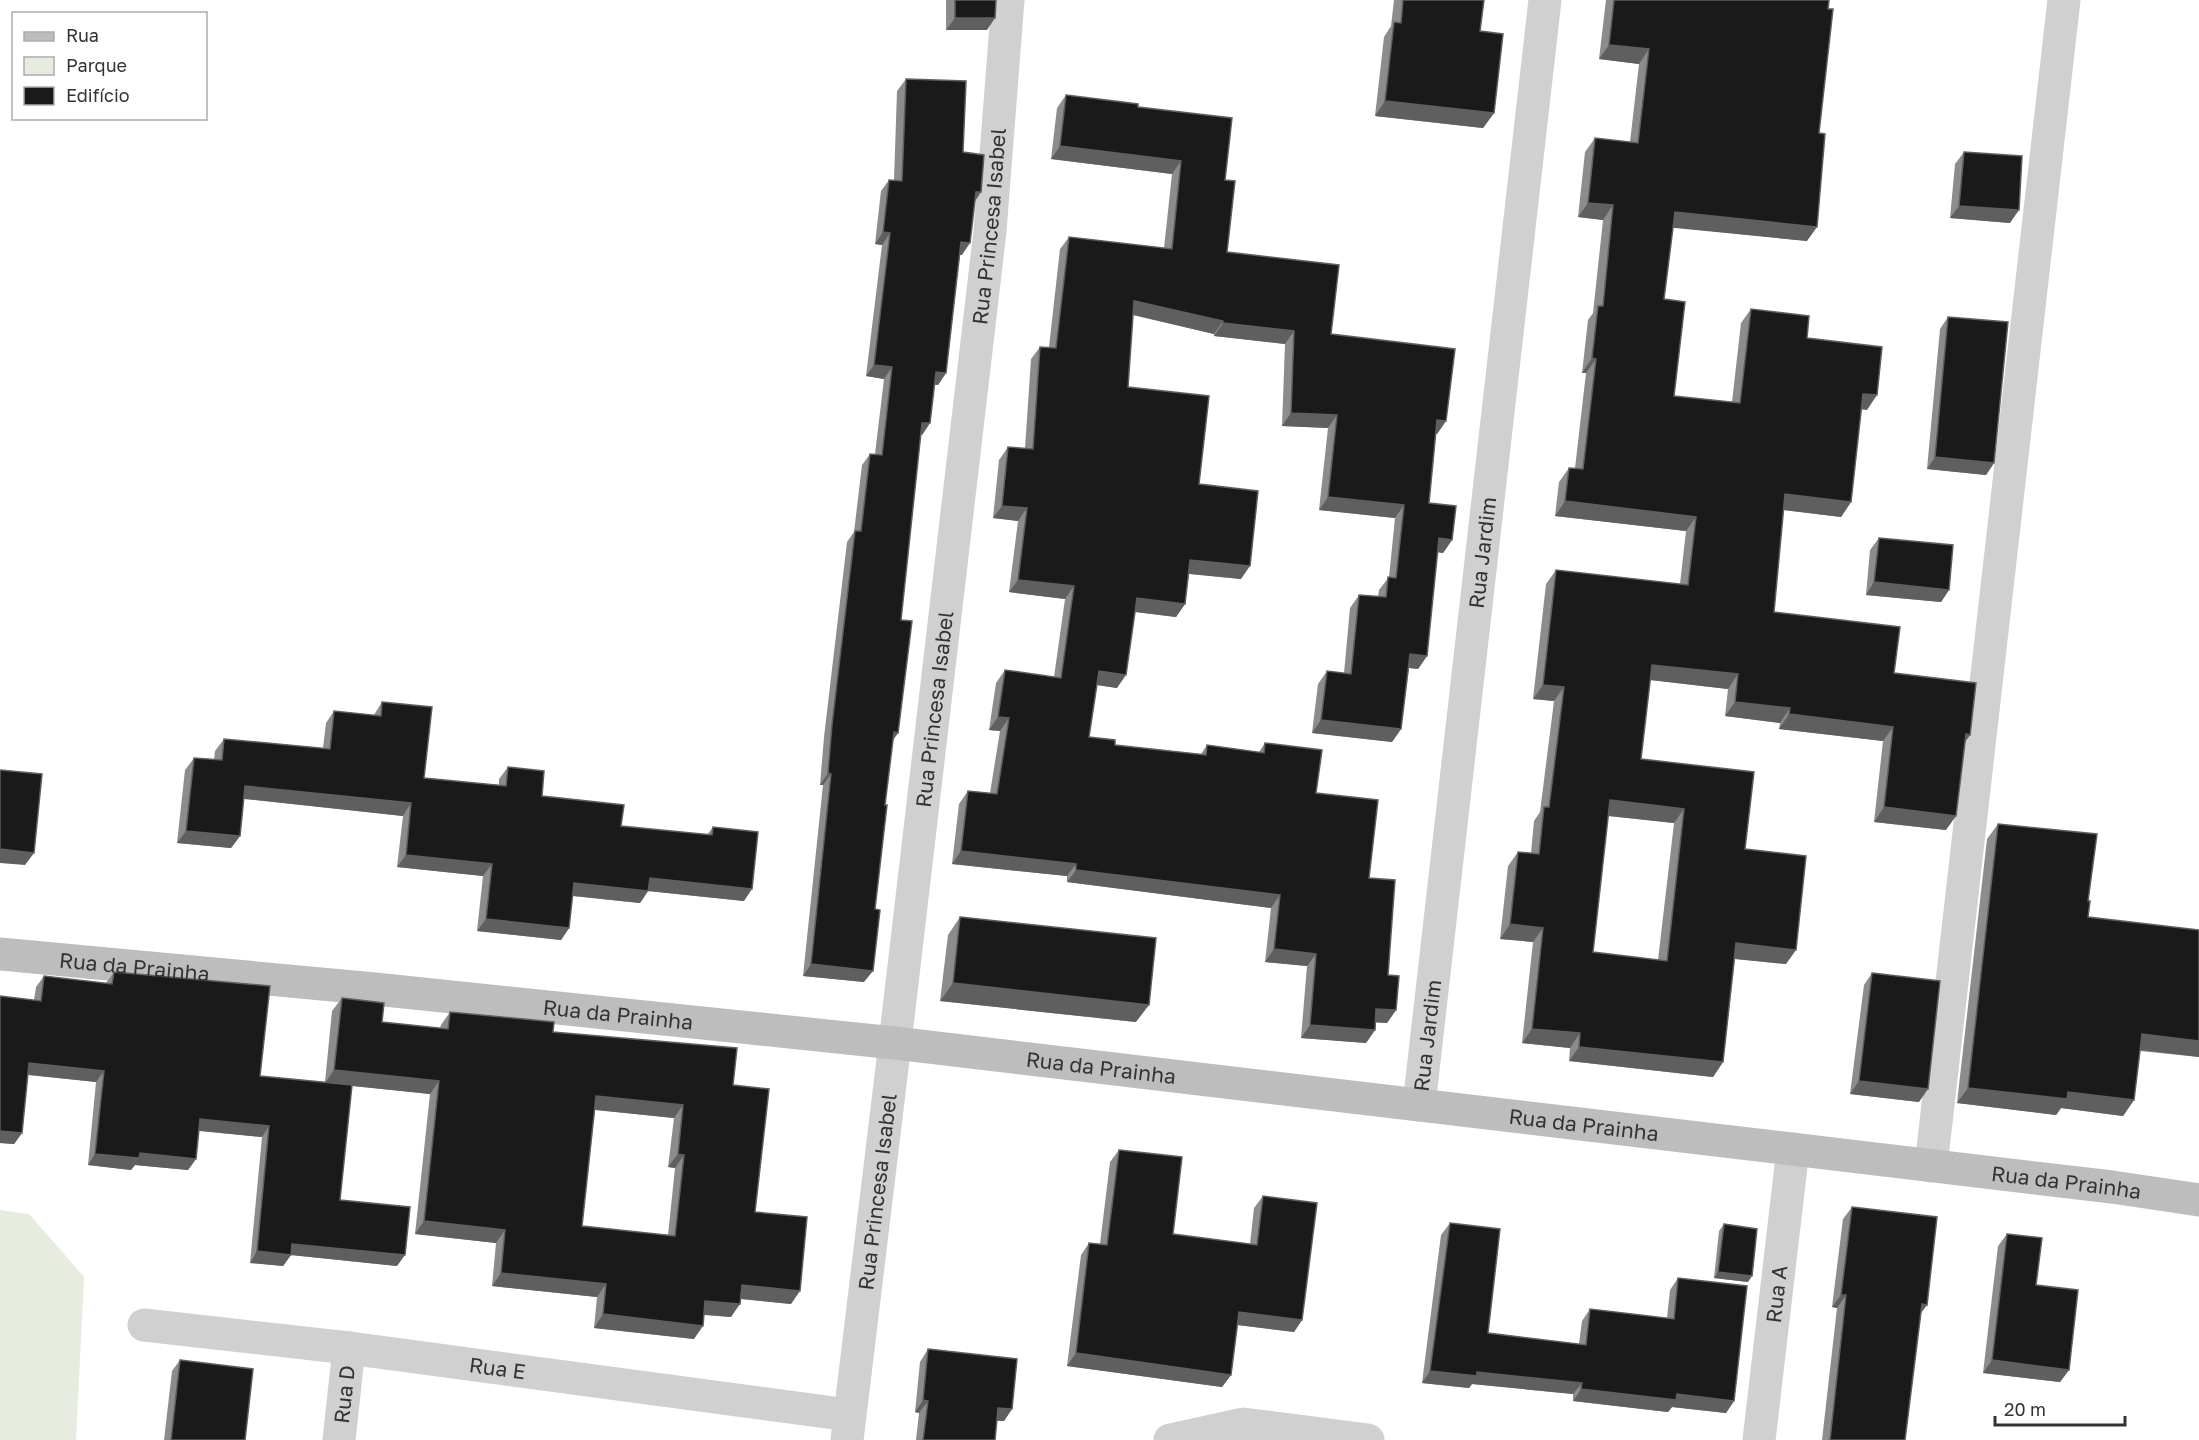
<svg xmlns="http://www.w3.org/2000/svg" width="2199" height="1440" viewBox="0 0 2199 1440" font-family="'Golos Text',sans-serif">
  <style>
    .green { fill: #e6ecdf }
    .lines { fill: none; stroke-linecap: round; stroke-linejoin: round }
    .street { stroke: #d0d0d0; stroke-width: 33 }
    .secondary { stroke: #bdbdbd; stroke-width: 33 }
    .wall { fill: #8c8c8c; fill-rule: evenodd }
    .shaded-wall { fill: #5f5f5f }
    .building { fill: #1a1a1a; stroke: #5f5f5f; stroke-width: 1.5; fill-rule: evenodd }
    .labels { text-anchor: middle; dominant-baseline: central; stroke-width: 6; stroke-linejoin: round; paint-order: stroke }
    .street-label { font-size: 21px; fill: #333; stroke: #fff }
  </style>
  <rect width="100%" height="100%" fill="#fff"/>
  <path class="green" d="M0 1210 29 1214 84 1277 76 1440H0Z"/>
  <g class="lines">
    <g class="street">
      <path id="s1" d="M1419 1105 1545 0"/>
      <path d="M1931 1166 2064 0"/>
      <path id="s2" d="M144 1325 349 1348 849 1415"/>
      <path id="s3" d="M339 1440 349 1348"/>
      <path id="s4" d="M847 1440 895 1043 990 231 1008 0"/>
      <path d="M1170 1440 1243 1424 1368 1440"/>
      <path id="s5" d="M1759 1440 1793 1149"/>
    </g>
    <path class="secondary" id="s6" d="M0 954 375 989 895 1043 2112 1187 2199 1200"/>
  </g>
  <path class="wall" d="M946 0H996L987 30H946Z
    M1394 0H1484L1480 31 1494 113 1483 128 1375 116 1384 37 1391 26Z
    M1606 0H1829L1807 241 1673 227 1664 299 1674 396 1732 402 1741 323 1751 309 1807 338 1867 410 1861 409 1851 502 1841 517 1783 510 1774 612 1894 673 1970 735 1965 742 1946 830 1874 822 1883 741 1779 729 1780 723 1725 716 1728 689 1650 680 1641 759 1745 849 1786 964 1735 959 1723 1062 1713 1077 1569 1061 1570 1048 1522 1043 1533 942 1500 939 1508 866 1518 852 1531 853 1534 821 1540 812 1554 701 1533 699 1546 584 1556 570 1680 584 1686 531 1555 516 1559 482 1569 468H1575L1586 373H1582L1588 320 1593 313 1603 220 1578 217 1585 152 1595 138 1630 142 1639 64 1599 59ZM1608 816 1674 823 1658 960 1593 952Z
    M906 79 963 152 981 192 975 201 962 255H960L946 373 938 385 934 384 930 423 922 435H921L901 620 898 733 892 741 864 982 803 976 823 785H820L824 737 847 542 854 532 862 465 870 454H875L884 379 866 376 882 245 875 244 881 191 889 180H894L897 91Z
    M1066 95 1138 107 1225 180 1227 252 1331 334 1446 421 1437 434H1436L1429 503 1452 540 1443 553 1437 552 1427 656 1418 669 1409 668 1401 729 1392 742 1312 733 1318 684 1327 671 1344 673 1350 608 1359 595 1378 597 1379 590 1389 577 1395 518 1319 510 1328 428 1282 426 1285 344 1214 336V334L1133 315 1128 387 1199 484 1241 579 1189 574 1185 604 1176 617 1135 612 1117 688 1097 685 1089 737 1115 745 1201 754 1207 745 1259 752 1265 743 1316 793 1369 878 1388 975 1396 1010 1387 1023 1375 1022V1030L1366 1043 1301 1038 1307 966 1265 962 1271 908 1067 882V876L952 864 959 804 968 791 990 793 1000 731 989 730 996 683 1005 670 1054 677 1065 599 1009 592 1018 521 993 518 999 460 1008 447 1025 448 1031 359 1040 347H1049L1060 249 1069 237 1164 248 1172 174 1051 159 1057 108Z
    M1964 152 2010 223 1950 218 1955 164Z
    M1948 317 1994 463 1986 475 1927 469 1940 329Z
    M1879 538 1949 590 1941 602 1866 595 1870 550Z
    M382 702 424 778 499 785V779L508 767 542 796 621 826 707 835 713 827 744 901 648 891 640 903 572 896 569 928 561 940 477 931 483 876 397 867 403 816 244 799 240 836 231 848 177 843 185 770 194 758 214 760 215 751 224 739 323 748 326 723 334 711 374 715Z
    M1998 824 2088 901V917L2199 1057 2140 1051 2134 1100 2123 1116 2061 1108 2056 1115 1957 1103 1987 839Z
    M960 917 1136 1022 940 1001 948 935Z
    M114 972 260 1076 325 1082 332 1011 342 998 382 1022 440 1028 441 1025 450 1012 553 1032 733 1085 755 1212 791 1304 740 1299 731 1317 704 1315 694 1339 594 1328 597 1297 492 1286 496 1243 415 1234 430 1094 352 1086 340 1200 397 1266 291 1255 283 1266 250 1263 262 1137 199 1131 196 1159 188 1170 135 1165 131 1170 88 1165 96 1082 28 1075 22 1133 14 1144 0 1143V996L34 1000 36 987 44 976 106 983ZM595 1110 674 1118 668 1167 675 1168 668 1235 582 1226Z
    M1872 973 1919 1102 1850 1094 1864 985Z
    M1119 1150 1173 1234 1250 1244 1254 1208 1263 1196 1302 1320 1294 1332 1237 1325 1231 1375 1222 1387 1067 1366 1081 1255 1089 1243 1100 1244 1110 1162Z
    M1852 1207 1921 1313 1905 1440H1822L1837 1308 1832 1307 1843 1219Z
    M1450 1223 1488 1333 1579 1344 1582 1321 1590 1309 1667 1318 1670 1290 1678 1278 1734 1401 1726 1413 1672 1407 1668 1412 1573 1401V1394L1472 1384 1469 1388 1422 1383 1441 1235Z
    M1724 1224 1748 1282 1714 1278 1719 1231Z
    M2007 1234 2036 1285 2069 1370 2060 1382 1983 1373 1998 1246Z
    M928 1349 1012 1409 1004 1421H997L995 1440H916L919 1413 915 1412 920 1362Z
    M180 1360 245 1440H164L172 1371Z"/>
  <path class="shaded-wall" d="M955 18H995L987 30H946Z
    M1609 45 1649 49 1639 64 1599 59Z
    M1385 101 1494 113 1483 128 1375 116Z
    M1060 146 1181 161 1172 174 1051 159Z
    M976 192H981L973 204Z
    M1588 203 1613 205 1603 220 1578 217Z
    M1959 206 2019 210 2010 223 1950 218Z
    M1675 212 1817 227 1807 241 1665 227Z
    M883 232 890 233 882 245 875 244Z
    M961 242 970 243 962 255 953 254Z
    M1134 301 1223 321 1214 334 1125 313Z
    M1223 323 1294 331 1285 344 1214 336Z
    M1592 358 1596 359 1586 373H1582Z
    M874 365 892 367 884 379 866 376Z
    M936 372 946 373 938 385 928 384Z
    M1863 394 1877 395 1867 410 1853 408Z
    M1291 413 1337 415 1328 428 1282 426Z
    M1437 420 1446 421 1437 434 1428 433Z
    M922 423H930L922 435 914 434Z
    M1935 457 1994 463 1986 475 1927 469Z
    M1785 494 1851 502 1841 517 1775 509Z
    M1328 497 1404 505 1395 518 1319 510Z
    M1565 501 1696 517 1686 531 1555 516Z
    M1002 506 1027 508 1018 521 993 518Z
    M1439 538 1452 540 1443 553 1430 551Z
    M1190 560 1250 566 1241 579 1181 573Z
    M1018 580 1074 586 1065 599 1009 592Z
    M1874 582 1949 590 1941 602 1866 595Z
    M1137 598 1185 604 1176 617 1128 611Z
    M1410 654 1427 656 1418 669 1401 667Z
    M1652 665 1738 674 1728 689 1642 679Z
    M1099 671 1126 675 1117 688 1090 684Z
    M1543 685 1564 687 1554 701 1533 699Z
    M1735 702 1790 708 1780 723 1725 716Z
    M1789 714 1893 727 1883 741 1779 729Z
    M998 717 1009 718 1000 731 989 730Z
    M1321 720 1401 729 1392 742 1312 733Z
    M894 732 898 733 890 744Z
    M1966 734 1970 735 1960 749Z
    M828 773 831 774 823 785H820Z
    M245 786 411 803 403 816 237 798Z
    M1610 800 1684 809 1674 823 1600 815Z
    M1884 807 1956 816 1946 830 1874 822Z
    M186 831 240 836 231 848 177 843Z
    M0 849 34 853 25 865 0 863Z
    M961 851 1076 864 1067 876 952 864Z
    M406 855 492 864 483 876 397 867Z
    M1076 870 1280 895 1271 908 1067 882Z
    M650 878 752 889 744 901 648 891 640 903 565 895 574 883Z
    M486 919 569 928 561 940 477 931Z
    M1510 924 1543 928 1533 942 1500 939Z
    M1736 943 1796 950 1786 964 1726 958Z
    M1274 949 1316 954 1307 966 1265 962Z
    M811 964 873 971 864 982 803 976Z
    M953 983 1149 1005 1136 1022 940 1001Z
    M1376 1009 1396 1010 1387 1023 1367 1022Z
    M1310 1025 1375 1030 1366 1043 1301 1038Z
    M1532 1029 1580 1033 1570 1048 1522 1043Z
    M2142 1034 2199 1041V1057L2132 1049Z
    M1579 1047 1723 1062 1713 1077 1569 1061Z
    M29 1063 104 1071 96 1082 21 1074Z
    M334 1070 439 1081 430 1094 325 1083Z
    M1859 1081 1928 1089 1919 1102 1850 1094Z
    M1968 1088 2068 1092 2134 1100 2123 1116 2061 1108 2056 1115 1957 1103Z
    M596 1096 683 1105 674 1118 587 1109Z
    M200 1119 269 1126 262 1137 192 1130Z
    M0 1131 22 1133 14 1144 0 1143Z
    M140 1153 196 1159 188 1170 135 1165 131 1170 88 1165 95 1154Z
    M678 1154 684 1155 675 1168 668 1167Z
    M424 1221 505 1230 496 1243 415 1234Z
    M292 1244 405 1255 397 1266 291 1255 283 1266 250 1263 257 1251Z
    M1718 1272 1752 1276 1748 1282 1714 1278Z
    M501 1273 606 1284 597 1297 492 1286Z
    M742 1285 800 1291 791 1304 733 1298Z
    M1841 1295H1846L1837 1308 1832 1307Z
    M705 1301 740 1304 731 1317 696 1314Z
    M1922 1304 1927 1305 1918 1317Z
    M1239 1312 1302 1320 1294 1332 1230 1324Z
    M603 1314 703 1326 694 1339 594 1328Z
    M1076 1353 1231 1375 1222 1387 1067 1366Z
    M1992 1360 2069 1370 2060 1382 1983 1373Z
    M1430 1371 1477 1372 1582 1383 1573 1394 1472 1384 1469 1388 1422 1383Z
    M1581 1389 1677 1394 1734 1401 1726 1413 1672 1407 1668 1412 1573 1401Z
    M923 1400 928 1401 919 1413 915 1412Z
    M998 1408 1012 1409 1004 1421 989 1420Z"/>
  <path class="building" d="M955 0H996L995 18H955Z
    M1403 0H1484L1480 31 1503 34 1494 113 1385 101 1394 22 1401 23Z
    M1614 0H1829L1828 9H1833L1819 133 1825 134 1817 227 1675 212 1664 299 1685 302 1674 396 1740 403 1751 309 1809 316 1807 338 1882 347 1877 395 1863 394 1851 502 1785 494 1774 612 1900 627 1894 673 1976 683 1970 735 1966 734 1956 816 1884 807 1893 727 1789 714 1790 708 1735 702 1738 674 1652 665 1641 759 1754 772 1745 849 1806 856 1796 950 1736 943 1723 1062 1579 1047 1580 1033 1532 1029 1543 928 1510 924 1518 852 1539 854 1544 807H1549L1564 687 1543 685 1556 570 1688 585 1696 517 1565 501 1569 468 1583 469 1596 359 1592 358 1598 306H1603L1613 205 1588 203 1595 138 1638 143 1649 49 1609 45ZM1610 800 1684 809 1667 961 1593 952Z
    M906 79 966 81 963 152 984 155 981 192H976L970 243 961 242 946 373 936 372 930 423H922L901 620 912 621 898 733 894 732 885 805H887L875 909 880 910 873 971 811 964 831 774 828 773 832 725 855 531H861L870 454 882 455 892 367 874 365 890 233 883 232 889 180 902 181Z
    M1066 95 1138 104V107L1232 118 1225 180 1235 181 1227 252 1339 265 1331 334 1455 349 1446 421 1437 420 1429 503 1456 506 1452 540 1439 538 1427 656 1410 654 1401 729 1321 720 1327 671 1351 674 1359 595 1386 597 1388 577 1396 578 1404 505 1328 497 1337 415 1291 413 1294 331 1223 323V321L1134 301 1128 387 1209 396 1199 484 1258 491 1250 566 1190 560 1185 604 1137 598 1126 675 1099 671 1089 737 1115 740V745L1206 755 1207 745 1264 753 1265 743 1322 750 1316 793 1378 800 1369 878 1395 880 1388 975 1399 976 1396 1010 1376 1009 1375 1030 1310 1025 1316 954 1274 949 1280 895 1076 870V864L961 851 968 791 997 794 1009 718 998 717 1005 670 1061 678 1074 586 1018 580 1027 508 1002 506 1008 447 1033 449 1040 347 1056 348 1069 237 1172 249 1181 161 1060 146Z
    M1964 152 2022 156 2019 210 1959 206Z
    M1948 317 2008 322 1994 463 1935 457Z
    M1879 538 1953 545 1949 590 1874 582Z
    M382 702 432 707 424 778 506 786 508 767 544 771 542 796 624 805 621 826 712 835 713 827 758 832 752 889 650 878 648 891 574 883 569 928 486 919 492 864 406 855 411 803 245 786 240 836 186 831 194 758 222 760 224 739 330 749 334 711 381 716Z
    M0 770 42 774 34 853 0 849Z
    M1998 824 2097 834 2088 901H2090L2088 917 2199 930V1041L2142 1034 2134 1100 2068 1092 2067 1099 1968 1088Z
    M960 917 1156 938 1149 1005 953 983Z
    M114 972 270 986 260 1076 352 1085 340 1200 410 1207 405 1255 292 1244 291 1255 257 1251 269 1126 200 1119 196 1159 140 1153 139 1158 95 1154 104 1071 29 1063 22 1133 0 1131V996L41 1001 44 976 112 984Z
    M1872 973 1940 981 1928 1089 1859 1081Z
    M342 998 384 1003 382 1022 448 1029 450 1012 554 1022 553 1032 737 1048 733 1085 769 1089 755 1212 807 1217 800 1291 742 1285 740 1304 705 1301 703 1326 603 1314 606 1284 501 1273 505 1230 424 1221 439 1081 334 1070ZM596 1096 683 1105 678 1154 684 1155 675 1236 582 1226Z
    M1119 1150 1182 1157 1173 1234 1257 1245 1263 1196 1317 1203 1302 1320 1239 1312 1231 1375 1076 1353 1089 1243 1107 1245Z
    M1852 1207 1937 1217 1927 1305 1922 1304 1905 1440H1830L1846 1295H1841Z
    M1450 1223 1500 1229 1488 1333 1586 1345 1590 1309 1674 1319 1678 1278 1747 1286 1734 1401 1677 1394 1676 1400 1581 1389 1582 1383 1477 1372V1376L1430 1371Z
    M1724 1224 1757 1229 1752 1276 1718 1272Z
    M2007 1234 2042 1238 2036 1285 2078 1290 2069 1370 1992 1360Z
    M928 1349 1017 1359 1012 1409 998 1408 995 1440H923L928 1401 923 1400Z
    M180 1360 253 1369 245 1440H171Z"/>
  <g class="labels">
    <g class="street-label">
      <text stroke="none"><textPath href="#s4" startOffset="1222">Rua Princesa Isabel</textPath></text>
      <text stroke="none"><textPath href="#s1" startOffset="556">Rua Jardim</textPath></text>
      <text stroke="none"><textPath href="#s4" startOffset="736">Rua Princesa Isabel</textPath></text>
      <text stroke="none"><textPath href="#s6" startOffset="135">Rua da Prainha</textPath></text>
      <text stroke="none"><textPath href="#s6" startOffset="621">Rua da Prainha</textPath></text>
      <text stroke="none"><textPath href="#s1" startOffset="70">Rua Jardim</textPath></text>
      <text stroke="none"><textPath href="#s6" startOffset="1107">Rua da Prainha</textPath></text>
      <text stroke="none"><textPath href="#s6" startOffset="1593">Rua da Prainha</textPath></text>
      <text stroke="none"><textPath href="#s6" startOffset="2079">Rua da Prainha</textPath></text>
      <text stroke="none"><textPath href="#s4" startOffset="250">Rua Princesa Isabel</textPath></text>
      <text stroke="none"><textPath href="#s5" startOffset="147">Rua A</textPath></text>
      <text stroke="none"><textPath href="#s2" startOffset="356">Rua E</textPath></text>
      <text stroke="none"><textPath href="#s3" startOffset="46">Rua D</textPath></text>
    </g>
  </g>
  <rect x="12" y="12" width="195" height="108" fill="#ffffff" stroke="#adadad" stroke-width="1.5"/>
  <rect x="24" y="32" width="30" height="9" fill="#bdbdbd" stroke="#adadad" stroke-width="1.5"/>
  <text x="66" y="42" font-size="18" fill="#333333">Rua</text>
  <rect x="24" y="57" width="30" height="18" fill="#e6ecdf" stroke="#adadad" stroke-width="1.5"/>
  <text x="66" y="72" font-size="18" fill="#333333">Parque</text>
  <rect x="24" y="87" width="30" height="18" fill="#1a1a1a" stroke="#adadad" stroke-width="1.5"/>
  <text x="66" y="102" font-size="18" fill="#333333">Edifício</text>
  <path d="M1995 1416v9h130v-9" fill="none" stroke="#333333" stroke-width="3"/>
  <text x="2004" y="1416" font-size="18" fill="#333333" stroke="#ffffff" stroke-width="4.5" paint-order="stroke">20 m</text>
</svg>
